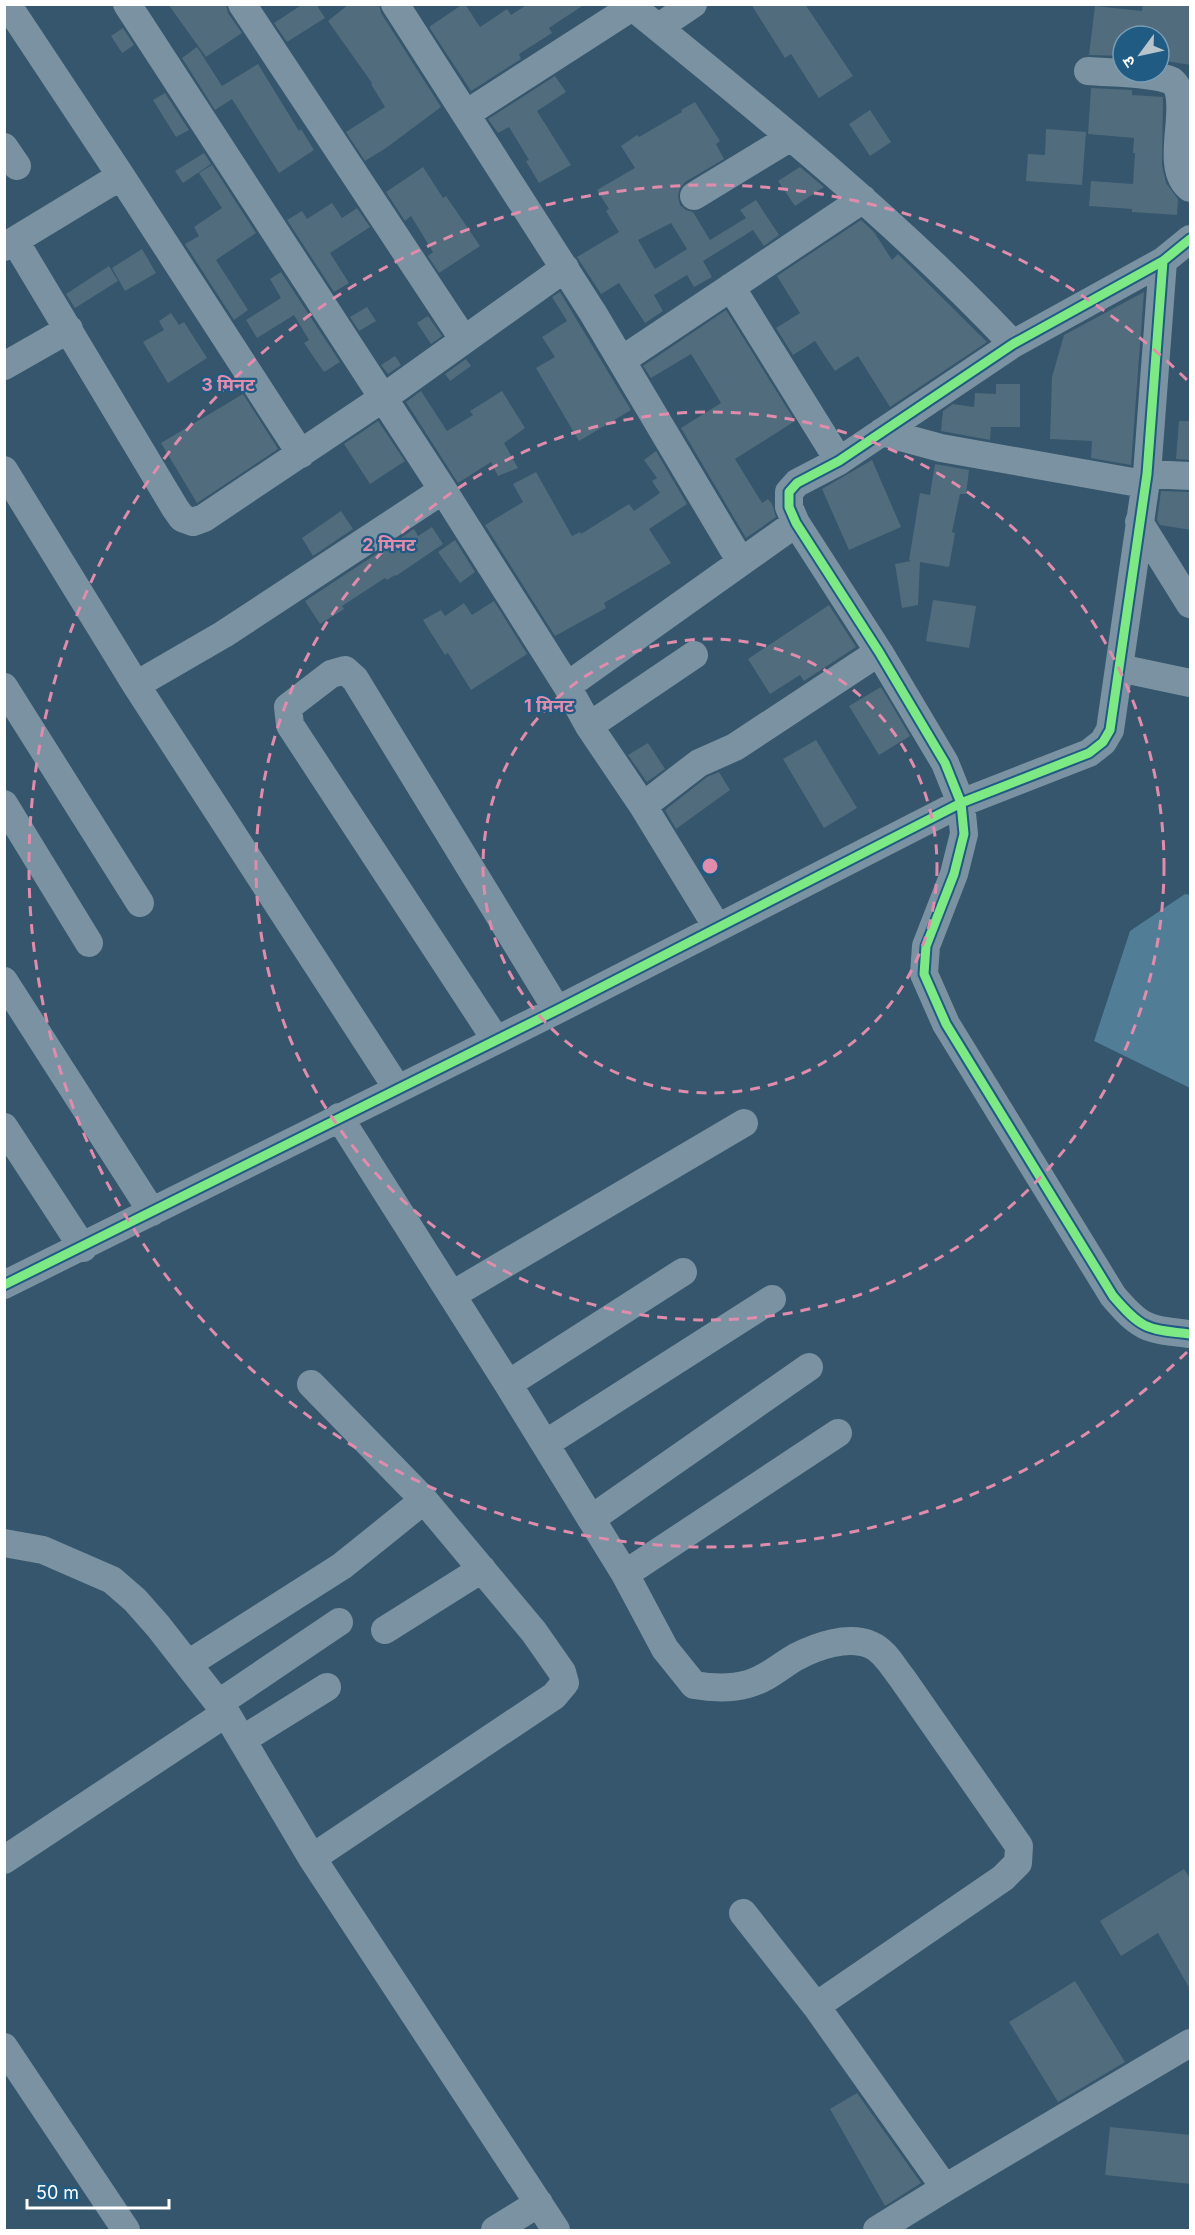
<svg xmlns="http://www.w3.org/2000/svg" width="1195" height="2235" viewBox="0 0 1195 2235" font-family="Inter,'Noto Sans Devanagari',sans-serif">
  <style>
    .water { fill: #527d97 }
    .building { fill: #516c7c; fill-rule: evenodd }
    .lines { fill: none; stroke-linecap: round; stroke-linejoin: round }
    .minor { stroke: #7b92a2; stroke-width: 28 }
    .cycleway-casing { stroke: #1f5b82; stroke-width: 13 }
    .cycleway { stroke: #7ce984; stroke-width: 9 }
    .ring { fill: none; stroke: #e08cad; stroke-width: 3; stroke-dasharray: 10 8 }
    .centre { fill: #e08cad; stroke: #1f5b82; stroke-width: 3 }
    .ring-label { font-size: 18px; text-anchor: middle; font-weight: bold; fill: #e08cad; stroke: #1f5b82; stroke-width: 4.5; stroke-linejoin: round; paint-order: stroke }
  </style>
  <rect width="100%" height="100%" fill="#35566c"/>
  <path class="water" d="M1185 894 1190 895V1088L1094 1041 1130 931Z"/>
  <path class="building" d="M168 4H226L228 13 242 33 206 57Z
    M303 4H316L325 18 287 42 274 23Z
    M349 4H379L381 13 441 107 386 148 365 161 346 132 385 107 371 84 372 83 328 21Z
    M463 4H465L480 27 507 9 511 15 528 4H585L549 28 552 33 519 54 521 59 471 91 429 27Z
    M751 4H805L853 76 819 98 791 54 785 58Z
    M1143 4H1191V65L1159 60V36H1123V56L1089 55 1095 6 1142 11Z
    M123 28 134 45 122 53 111 36Z
    M197 47 222 86 258 64 299 131 301 129 314 150 279 173 232 99 215 110 182 58Z
    M555 76 566 92 537 111 571 165 539 183 526 161 529 160 509 127 498 133 488 119Z
    M1091 88 1132 90V95L1163 97 1162 165 1166 183 1178 199 1177 215 1132 212V209L1089 206 1091 181 1133 184 1135 153H1133L1134 138 1088 134Z
    M165 93 189 130 176 137 153 100Z
    M695 102 720 141 716 144 724 159 685 182 680 188 678 196 680 205 686 210 693 212 710 240 746 218 740 210 756 200 779 235 764 246 753 230 703 261 712 277 694 287 687 275 654 295 663 311 645 323 619 283 601 294 577 257 619 232 606 211 609 209 597 190 635 168 621 146 637 135 639 137 682 112 681 110ZM671 223 687 249 655 269 638 240Z
    M870 110 891 142 870 156 849 124Z
    M1046 129 1086 132 1082 185 1026 181 1028 154 1045 155Z
    M204 153 211 164 183 183 175 171Z
    M212 165 256 233 216 260 248 310 234 320 185 244 199 236 194 227 222 208 199 173Z
    M423 167 443 198 446 196 480 246 439 273 428 256 433 252 411 216 405 221 386 192Z
    M800 167 824 187 795 206 778 181Z
    M332 203 342 218 357 208 370 227 330 253 349 283 334 292 287 220 302 211 307 219Z
    M861 220 874 232 892 260 898 254 987 342 890 407 858 356 835 371 815 341 793 355 776 328 800 313 777 276Z
    M142 249 156 273 125 291 112 268Z
    M109 266 118 281 75 308 66 294Z
    M281 272 340 362 324 372 304 343 309 340 294 315 257 338 246 320 281 298 270 279Z
    M560 292 631 410 579 441 536 368 555 357 542 337 567 321 552 297Z
    M1144 292 1131 465 1091 458 1092 441 1050 439 1052 377 1064 335Z
    M367 307 376 321 359 331 350 317Z
    M726 310 795 421 735 459 762 503 768 499 772 504 776 517 746 538 681 428 721 403 712 388 691 354 651 378 643 366Z
    M171 313 179 325 184 322 207 358 168 383 143 342 164 330 159 321Z
    M428 316 442 336 431 344 417 323Z
    M395 356 401 365 388 374 381 365Z
    M466 359 471 366 450 381 445 374Z
    M996 384H1020V427H991L990 440 941 431 943 411 953 404 974 407 975 393 996 394Z
    M421 391 447 431 473 415 470 411 502 391 525 428 504 443 518 468 498 476 491 462 458 483 406 402Z
    M243 394 278 449 197 503 161 443Z
    M378 421 405 461 370 484 344 444Z
    M1179 421H1191V460L1176 459Z
    M656 451 687 504 649 529 671 563 604 603 606 608 555 636 485 525 523 502 513 484 536 472 572 536 580 532 581 534 629 504 634 511 660 493 652 481 657 478 644 460Z
    M872 460 901 527 849 550 822 489Z
    M935 464 969 470 966 494H960L952 532 955 533 949 567 920 562 918 605 902 608 895 564 911 561 909 560 920 493 930 495Z
    M1161 491 1191 492V530L1160 525 1157 520Z
    M341 511 353 529 313 556 302 538Z
    M432 527 443 544 396 576 395 575 387 580 385 578 342 606 344 609 320 624 305 601 414 529 418 536Z
    M455 540 475 572 460 583 438 552Z
    M933 600 976 606 969 648 926 641Z
    M494 601 527 654 471 690 448 653 445 655 423 620 441 610 445 616 464 603 472 615Z
    M829 605 856 647 804 681 800 675 770 694 748 659Z
    M881 687 910 736 879 755 849 706Z
    M816 740 857 808 824 828 783 759Z
    M648 743 665 769 647 782 628 755Z
    M719 772 730 790 676 829 665 810 707 777Z
    M1184 1869 1191 1880V1991L1158 1933 1121 1956 1100 1921Z
    M1075 1981 1125 2062 1058 2102 1009 2022Z
    M857 2093 921 2183 885 2206 830 2109Z
    M1110 2127 1191 2135V2184L1105 2175Z"/>
  <g class="lines">
    <path class="minor" d="M7 4 121 176 301 454
      M127 4 443 490 567 686 589 726 643 806 717 927
      M242 4 464 340
      M395 4 593 313 741 562
      M629 4C762 112 895 219 1013 344
      M659 27 693 4
      M1088 71C1110 73 1153 72 1172 81 1195 99 1161 166 1190 188
      M466 114 632 7
      M4 147 17 166
      M694 196 791 137
      M1190 239 1163 261 1013 344 839 461 797 483 789 492V507L796 523 879 652 945 763 961 803 964 834 954 874 926 946 924 974 946 1024 1113 1296C1142 1330 1147 1329 1190 1334
      M15 241 175 508 182 518 193 522 204 518 383 398 565 268
      M4 247 121 176
      M731 287 839 461
      M622 360 863 199
      M4 366 69 329
      M882 432 941 448 1144 484
      M4 470 136 685 397 1088
      M1147 474 1190 476
      M1139 522 1190 604
      M1119 668 1190 683
      M136 685 224 634 443 490
      M567 686 796 523
      M4 687 140 903
      M589 726 694 655
      M4 804 89 943
      M643 806 699 763 735 747 879 652
      M4 981 152 1212
      M496 1040 290 725 288 707 331 674 345 670 355 679 557 1010
      M339 1117 508 1384 625 1574 665 1649 694 1685C712 1688 730 1689 748 1684 767 1679 780 1666 796 1657 817 1646 848 1635 871 1645 885 1651 893 1667 902 1678L1019 1846 1018 1863 1003 1878 816 2006
      M4 1127 83 1248
      M4 1285 557 1010 961 803 1089 753 1103 742 1110 730 1147 474 1163 261
      M452 1295 744 1123
      M311 1384 424 1500 534 1632 562 1672 565 1683 554 1696 312 1858
      M508 1384 683 1272
      M545 1444 772 1299
      M591 1519 809 1367
      M4 1543 43 1550 112 1580 135 1600 158 1626 226 1713 312 1858 556 2230
      M625 1574 838 1433
      M385 1630 482 1569
      M188 1664 342 1566 424 1500
      M219 1703 339 1622
      M242 1740 327 1687
      M4 1860 226 1713
      M743 1913 816 2006 945 2188
      M4 2047 126 2230
      M495 2230 539 2203
      M877 2230 945 2188 1190 2043"/>
    <g class="cycleway-casing">
      <path id="cycleway" d="M1190 239 1163 261 1013 344 839 461 797 483 789 492V507L796 523 879 652 945 763 961 803 964 834 954 874 926 946 924 974 946 1024 1113 1296C1142 1330 1147 1329 1190 1334
        M4 1285 557 1010 961 803 1089 753 1103 742 1110 730 1147 474 1163 261"/>
    </g>
    <use href="#cycleway" class="cycleway"/>
  </g>
  <g class="ring">
    <circle cx="710" cy="866" r="227"/>
    <circle cx="710" cy="866" r="454"/>
    <path d="M1187 1352A681 681 0 1 1 1187 380"/>
  </g>
  <circle cx="710" cy="866" r="9" class="centre"/>
  <g class="ring-label">
    <text x="228" y="391">3 मिनट</text>
    <text x="389" y="551">2 मिनट</text>
    <text x="549" y="712">1 मिनट</text>
  </g>
  <rect width="1195" height="2235" fill="none" stroke="#ffffff" stroke-width="12"/>
  <g transform="translate(1141 54) rotate(237)"><circle r="28" fill="#1f5b82" stroke="#799db4" stroke-width="1.5"/>
  <path d="M0-4.5L10 22L0 15L-10 22Z" fill="#b8c4cc"/>
  <text y="-9" font-size="16" font-weight="bold" text-anchor="middle" fill="#ffffff">उ</text>
  </g>
  <path d="M27 2199v9h142v-9" fill="none" stroke="#ffffff" stroke-width="3"/>
  <text x="36" y="2199" font-size="18" fill="#ffffff" stroke="#1f5b82" stroke-width="4.5" paint-order="stroke">50 m</text>
</svg>
